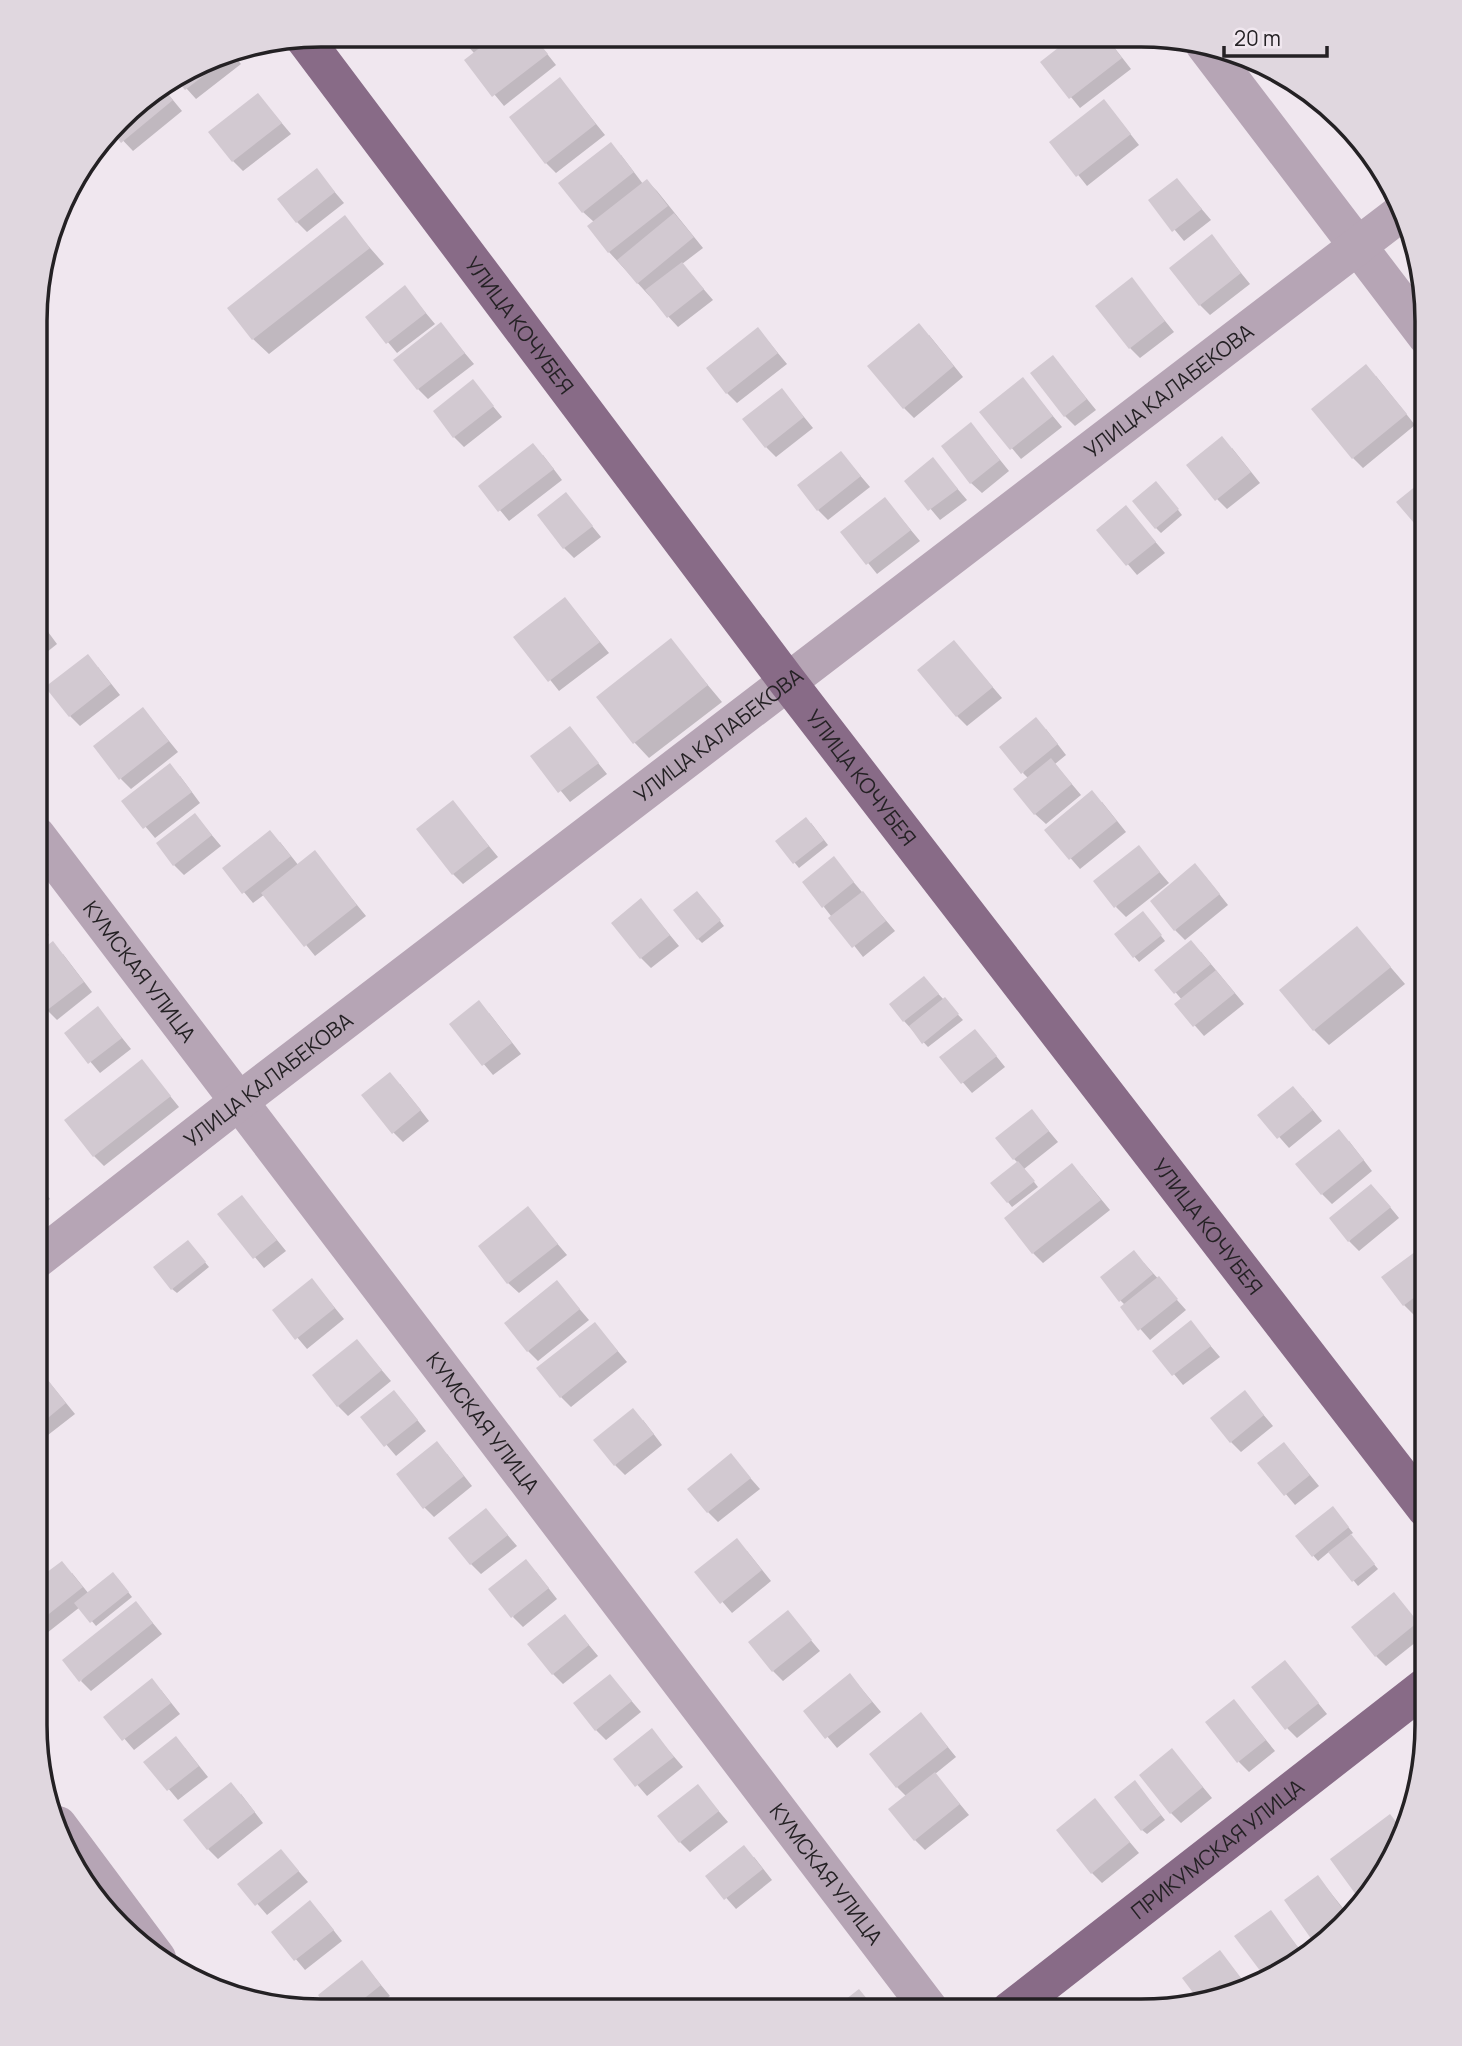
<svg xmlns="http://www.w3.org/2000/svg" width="1462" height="2046" viewBox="0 0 1462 2046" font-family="Manrope,sans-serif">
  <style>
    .shadow { fill: #0003 }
    .building { fill: #d2c9d1 }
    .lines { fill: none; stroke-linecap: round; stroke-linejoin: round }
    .street { stroke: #b6a5b5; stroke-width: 38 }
    .primary { stroke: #886b87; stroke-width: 38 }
    .labels { text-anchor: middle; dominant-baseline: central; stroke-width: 5; stroke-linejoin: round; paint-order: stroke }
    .street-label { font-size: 21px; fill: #242124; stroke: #f0e7ef }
    .rim { fill: none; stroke: #242124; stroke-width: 3.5 }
  </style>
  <rect width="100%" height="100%" fill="#f0e7ef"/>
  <path class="shadow" d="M458 35 533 36 556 65 504 106 466 60 474 53Z
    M1106 37 1131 69 1080 108 1042 62Z
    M229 50 241 64 196 99 178 79Z
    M560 79 605 135 556 173 546 163Z
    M163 88 182 111 133 151 113 130 133 106Z
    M258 95 291 134 243 171 233 161Z
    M1113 112 1139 145 1087 186 1052 142Z
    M621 155 643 184 647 181 657 191 703 248 682 264 713 300 678 327 609 252 594 222 583 212Z
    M317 171 344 203 307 232 297 222Z
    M1177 180 1211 220 1184 241 1150 200Z
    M344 218 384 264 269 354 253 339Z
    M1212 237 1250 284 1210 315 1200 305Z
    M1132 280 1174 332 1140 358 1130 348Z
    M405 288 435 324 397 353 367 317Z
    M441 325 474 364 428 399 418 389Z
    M758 329 787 364 737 403 727 393Z
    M929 335 963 377 914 418 904 408Z
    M1053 357 1096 410 1075 426 1065 416Z
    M1376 376 1415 425 1363 468 1353 458Z
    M1023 380 1062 427 1021 459 982 412Z
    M473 382 502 417 464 447 454 437Z
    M782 390 813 428 776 457 766 447Z
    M971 424 1009 471 982 493 971 483Z
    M1232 448 1260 483 1227 509 1217 499Z
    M841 453 870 487 828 520 818 510Z
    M543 455 562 480 509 521 480 486Z
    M933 460 967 500 940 520 907 481Z
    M1427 479V531L1425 532 1398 502Z
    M1161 488 1182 515 1161 533 1156 528Z
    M566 494 601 537 574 558 564 548Z
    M885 499 920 541 877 574 843 532Z
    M1126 508 1165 553 1137 575 1099 530Z
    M565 599 609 653 559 691 516 637Z
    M37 617 57 644 37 660Z
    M671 641 722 702 649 758 634 742Z
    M954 642 1002 698 967 726 957 716Z
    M98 667 120 695 80 726 70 716Z
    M143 709 178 752 131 789 121 779Z
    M570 728 607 774 570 802 533 757Z
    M1046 729 1066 755 1055 764 1081 795 1046 824 1035 814 1028 778 1023 773Z
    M180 776 200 803 155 838 124 801Z
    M453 802 498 857 463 884 453 874Z
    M1102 802 1126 832 1080 869 1046 830Z
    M195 815 221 846 184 875 174 865Z
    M811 823 828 845 799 868 778 842Z
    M280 842 299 866 315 853 366 916 315 956 265 894 253 903 224 868Z
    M1138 847 1169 883 1126 917 1116 907Z
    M834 859 895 931 863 957 824 907Z
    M1205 876 1228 905 1185 940 1175 930Z
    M702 898 724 926 702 943 698 939Z
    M641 900 679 946 651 968 641 958Z
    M1147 918 1165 941 1139 962 1116 935Z
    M36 919 49 935 36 945Z
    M1357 928 1405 984 1329 1045 1314 1030Z
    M1201 952 1244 1004 1204 1036 1176 1004 1182 1000 1157 970Z
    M63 954 92 992 57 1020 47 1010Z
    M928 983 963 1020 928 1047 904 1021Z
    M98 1008 131 1049 100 1073 66 1033Z
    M489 1013 521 1054 493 1075 451 1025Z
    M984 1041 1005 1067 972 1093 941 1057Z
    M142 1061 179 1107 104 1166 94 1156Z
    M400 1084 429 1121 403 1142 393 1132Z
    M1303 1098 1322 1121 1289 1148 1260 1115Z
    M1032 1111 1058 1142 1024 1169 1038 1187 1012 1207 1008 1202 1018 1163 1014 1159Z
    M1349 1141 1372 1171 1332 1204 1322 1194Z
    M1082 1176 1110 1210 1043 1263 1033 1253Z
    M36 1180 50 1199 36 1210Z
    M1381 1196 1399 1218 1359 1251 1349 1241Z
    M242 1197 286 1251 264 1268 219 1214Z
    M528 1209 567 1255 519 1293 508 1283Z
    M1427 1245V1314L1419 1320 1404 1305Z
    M192 1247 209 1267 177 1293 172 1289Z
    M1144 1263 1186 1310 1150 1340 1122 1308 1125 1305 1120 1300Z
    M557 1283 589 1320 538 1361 528 1351Z
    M321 1291 344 1319 307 1349 274 1310Z
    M1427 1319V1333L1420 1324Z
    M1191 1323 1220 1357 1183 1385 1155 1351Z
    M595 1324 627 1362 571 1407 561 1397Z
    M357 1341 391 1381 348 1416 338 1406Z
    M36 1366 75 1414 48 1435 36 1422Z
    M1245 1393 1273 1426 1241 1452 1231 1442Z
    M404 1403 426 1431 396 1456 363 1417Z
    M643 1420 662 1445 625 1475 615 1465Z
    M447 1454 472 1486 434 1517 424 1507Z
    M1293 1454 1319 1486 1295 1505 1260 1463Z
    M731 1456 760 1489 718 1522 708 1512Z
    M486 1510 517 1546 481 1574 471 1564Z
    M1337 1513 1353 1533 1350 1535 1378 1569 1358 1586 1330 1551 1318 1561 1297 1537Z
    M747 1551 771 1581 732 1613 697 1572Z
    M536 1572 557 1599 523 1627 513 1617Z
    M72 1573 89 1594 118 1579 132 1597 96 1626 80 1607 47 1633 35 1621Z
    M1394 1594 1426 1634 1386 1666 1376 1656Z
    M136 1603 162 1634 91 1691 81 1681Z
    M788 1613 820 1651 783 1681 773 1671Z
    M565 1616 598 1656 563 1684 553 1674Z
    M1285 1662 1327 1714 1297 1738 1287 1728Z
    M850 1675 881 1712 837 1748 806 1711Z
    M610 1676 641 1712 606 1740 596 1730Z
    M161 1690 180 1714 134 1750 106 1717Z
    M1234 1701 1275 1751 1249 1772 1239 1762Z
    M921 1714 956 1757 935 1774 969 1815 925 1850 915 1840 907 1797 897 1787Z
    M652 1731 683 1767 647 1796 616 1760Z
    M185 1748 208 1777 178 1800 146 1762Z
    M1172 1750 1212 1798 1181 1823 1171 1813Z
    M698 1787 728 1822 690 1852 680 1842Z
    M1139 1787 1165 1820 1147 1834 1142 1830Z
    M241 1794 263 1823 218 1859 208 1849Z
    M1095 1801 1139 1853 1102 1883 1092 1873Z
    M281 1851 308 1882 267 1915 240 1884Z
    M754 1857 772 1880 736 1909 707 1876Z
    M1318 1877 1350 1917 1321 1946 1316 1941Z
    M1270 1912 1305 1956 1270 1980 1265 1975Z
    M320 1913 342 1941 305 1970 273 1932Z
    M1220 1952 1247 1986 1199 1998 1185 1978Z
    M362 1962 390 1996 373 2009H331Z"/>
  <path class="building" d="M495 36H533L548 54 492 97 464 60Z
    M1072 37H1106L1122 58 1069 99 1040 62Z
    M229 50 232 54 185 90 177 80Z
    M560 77 596 124 545 164 509 117Z
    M163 88 173 100 121 143 112 131 133 106Z
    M258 93 282 123 232 162 208 132Z
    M1104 99 1131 134 1076 177 1049 142Z
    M611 142 634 172 582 213 558 183Z
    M317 168 335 192 296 223 277 199Z
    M1177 178 1202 209 1172 232 1148 200Z
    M647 179 668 206 608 253 587 226Z
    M674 213 694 237 637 284 617 260Z
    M345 215 370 248 252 340 227 308Z
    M1212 234 1241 273 1199 306 1169 268Z
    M682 262 704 289 667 318 645 290Z
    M1132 277 1165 321 1129 349 1095 306Z
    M405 285 426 313 386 344 365 317Z
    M441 322 465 353 417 390 393 360Z
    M919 323 954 366 903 409 867 366Z
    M758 327 778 353 726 394 706 368Z
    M1053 355 1087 399 1064 417 1030 373Z
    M1366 364 1407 414 1352 459 1311 409Z
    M1023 377 1053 416 1010 450 979 412Z
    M473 379 494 406 453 438 433 411Z
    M782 388 804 417 765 448 742 419Z
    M971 422 1000 460 970 484 941 446Z
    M1222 436 1251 472 1215 501 1186 465Z
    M533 443 554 469 498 512 478 486Z
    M841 451 861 476 817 511 797 485Z
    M933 457 958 489 928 511 904 481Z
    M1427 477V513L1414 523 1396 502Z
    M1156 481 1179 509 1155 529 1132 501Z
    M566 492 593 526 563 549 537 515Z
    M885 497 911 530 866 565 840 532Z
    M1126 505 1156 542 1126 566 1096 530Z
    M565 597 600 642 548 682 513 637Z
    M37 618 49 633 37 642Z
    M671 638 708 685 633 744 596 697Z
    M954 640 993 687 956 717 917 670Z
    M88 654 111 684 69 717 45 687Z
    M143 707 169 741 119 780 93 746Z
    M1036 717 1058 744 1021 774 999 747Z
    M570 726 599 763 558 793 530 756Z
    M1051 758 1072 784 1034 815 1013 789Z
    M170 763 192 792 143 829 121 801Z
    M1092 790 1117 821 1069 860 1044 830Z
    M453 800 489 846 452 875 416 829Z
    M195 813 212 835 173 866 156 843Z
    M806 817 824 840 793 864 775 841Z
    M270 830 291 856 242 894 222 868Z
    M1139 845 1160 872 1114 908 1093 881Z
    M315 850 357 905 304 947 261 893Z
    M834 856 854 882 822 908 802 882Z
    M1195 863 1220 894 1174 931 1150 901Z
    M697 891 721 920 697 940 673 910Z
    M863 891 886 921 852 948 828 918Z
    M641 898 670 935 640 959 611 923Z
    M1143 911 1162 935 1133 958 1114 934Z
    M1357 926 1391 967 1313 1031 1279 990Z
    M1191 940 1211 964 1174 994 1154 970Z
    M53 941 84 982 46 1011 36 998V954Z
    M1216 970 1235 993 1193 1027 1174 1004Z
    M924 976 939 994 903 1022 889 1004Z
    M945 997 959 1014 922 1044 909 1026Z
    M479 1000 512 1043 482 1066 449 1024Z
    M98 1006 122 1038 88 1064 64 1033Z
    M975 1029 997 1056 961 1084 939 1057Z
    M142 1059 171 1096 93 1157 64 1120Z
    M390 1072 421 1110 392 1134 361 1095Z
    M1293 1086 1313 1110 1277 1139 1257 1115Z
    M1032 1109 1049 1131 1013 1160 995 1138Z
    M1339 1129 1364 1160 1321 1195 1295 1164Z
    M1018 1161 1035 1181 1007 1203 990 1183Z
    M1072 1163 1101 1200 1032 1254 1004 1218Z
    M1371 1184 1391 1207 1348 1242 1329 1218Z
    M242 1195 277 1240 253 1259 217 1214Z
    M528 1206 558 1244 507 1284 478 1246Z
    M188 1240 206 1262 171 1290 153 1267Z
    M1427 1243V1288L1403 1306 1381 1277Z
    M1134 1250 1153 1274 1119 1302 1100 1277Z
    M1159 1276 1178 1299 1138 1331 1120 1307Z
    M312 1278 335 1308 295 1340 272 1310Z
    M557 1280 580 1309 527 1352 504 1323Z
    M1191 1320 1211 1346 1172 1376 1152 1351Z
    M595 1322 618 1351 560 1398 536 1368Z
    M357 1339 382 1370 337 1407 312 1375Z
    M36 1365 66 1403 37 1427 36 1425Z
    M394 1390 418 1420 384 1447 360 1417Z
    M1245 1390 1264 1415 1230 1443 1210 1418Z
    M633 1408 654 1434 614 1466 593 1440Z
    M437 1441 464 1476 423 1509 396 1474Z
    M1284 1442 1310 1475 1284 1496 1257 1463Z
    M731 1453 751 1478 707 1513 687 1489Z
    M1333 1506 1349 1527 1312 1557 1295 1536Z
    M486 1508 508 1535 470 1565 448 1538Z
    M1351 1534 1375 1564 1352 1582 1328 1552Z
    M737 1538 762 1570 720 1604 694 1572Z
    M526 1559 549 1588 511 1618 488 1589Z
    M62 1561 83 1587 35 1625V1581Z
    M113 1572 129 1592 90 1623 74 1603Z
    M1394 1592 1418 1622 1375 1657 1351 1627Z
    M136 1601 153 1623 79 1682 62 1660Z
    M788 1610 812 1640 772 1672 748 1642Z
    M565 1614 589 1645 552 1675 527 1644Z
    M1285 1660 1319 1703 1285 1730 1251 1687Z
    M850 1673 872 1702 825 1739 803 1711Z
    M610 1674 632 1701 595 1731 573 1703Z
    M152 1678 171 1703 122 1741 103 1717Z
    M1234 1699 1266 1740 1237 1763 1205 1722Z
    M921 1712 948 1747 896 1788 869 1754Z
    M652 1728 674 1757 635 1787 613 1759Z
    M176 1736 199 1766 167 1791 143 1762Z
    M1172 1748 1203 1787 1170 1814 1139 1775Z
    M935 1772 960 1804 914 1841 888 1809Z
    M1135 1780 1161 1815 1141 1831 1114 1797Z
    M231 1782 255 1812 207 1850 183 1820Z
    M698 1784 719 1811 679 1843 657 1816Z
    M1095 1798 1130 1842 1091 1874 1056 1830Z
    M1390 1814 1404 1832 1379 1884 1362 1903 1330 1859Z
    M744 1845 763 1869 724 1900 705 1876Z
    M281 1849 299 1871 255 1906 237 1884Z
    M1318 1875 1349 1918 1314 1943 1284 1900Z
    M310 1900 334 1930 294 1961 271 1932Z
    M1271 1910 1300 1950 1264 1976 1234 1936Z
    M1220 1950 1247 1986 1197 1998 1182 1978Z
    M362 1960 381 1985 351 2009H328L318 1995Z
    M859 1989 876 2010H832Z"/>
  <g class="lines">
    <g class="street">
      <path d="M1204 44 1427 337"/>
      <path id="s1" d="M37 836 930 2010"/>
      <path id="s2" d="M36 1260 237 1103 1402 212"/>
      <path d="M58 1825 157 1958"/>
    </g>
    <g class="primary">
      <path id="s3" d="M304 38 787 681 1426 1509"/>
      <path id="s4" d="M1009 2011 1426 1686"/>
    </g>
  </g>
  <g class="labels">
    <g class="street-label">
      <text stroke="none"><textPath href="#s3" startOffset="359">УЛИЦА КОЧУБЕЯ</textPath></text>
      <text stroke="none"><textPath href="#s2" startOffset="1428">УЛИЦА КАЛАБЕКОВА</textPath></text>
      <text stroke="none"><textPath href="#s2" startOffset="861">УЛИЦА КАЛАБЕКОВА</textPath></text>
      <text stroke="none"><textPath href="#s3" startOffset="926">УЛИЦА КОЧУБЕЯ</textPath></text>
      <text stroke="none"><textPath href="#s1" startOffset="170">КУМСКАЯ УЛИЦА</textPath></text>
      <text stroke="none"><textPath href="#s2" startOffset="294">УЛИЦА КАЛАБЕКОВА</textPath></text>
      <text stroke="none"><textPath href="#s3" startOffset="1493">УЛИЦА КОЧУБЕЯ</textPath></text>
      <text stroke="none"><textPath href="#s1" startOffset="737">КУМСКАЯ УЛИЦА</textPath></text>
      <text stroke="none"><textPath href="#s4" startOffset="264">ПРИКУМСКАЯ УЛИЦА</textPath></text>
      <text stroke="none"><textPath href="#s1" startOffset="1304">КУМСКАЯ УЛИЦА</textPath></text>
    </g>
  </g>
  <path d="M0 0H1462V2046H0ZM321 47H1141A274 274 0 0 1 1415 321V1725A274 274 0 0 1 1141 1999H321A274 274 0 0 1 47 1725V321A274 274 0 0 1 321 47Z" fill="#e0d7df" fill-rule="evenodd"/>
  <path class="rim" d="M321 47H1141A274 274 0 0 1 1415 321V1725A274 274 0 0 1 1141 1999H321A274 274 0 0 1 47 1725V321A274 274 0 0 1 321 47Z"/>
  <path d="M1224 46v10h103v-10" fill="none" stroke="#242124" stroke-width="3.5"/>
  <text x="1234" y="46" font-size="21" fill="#242124" stroke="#f0e7ef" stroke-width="5" paint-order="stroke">20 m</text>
</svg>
